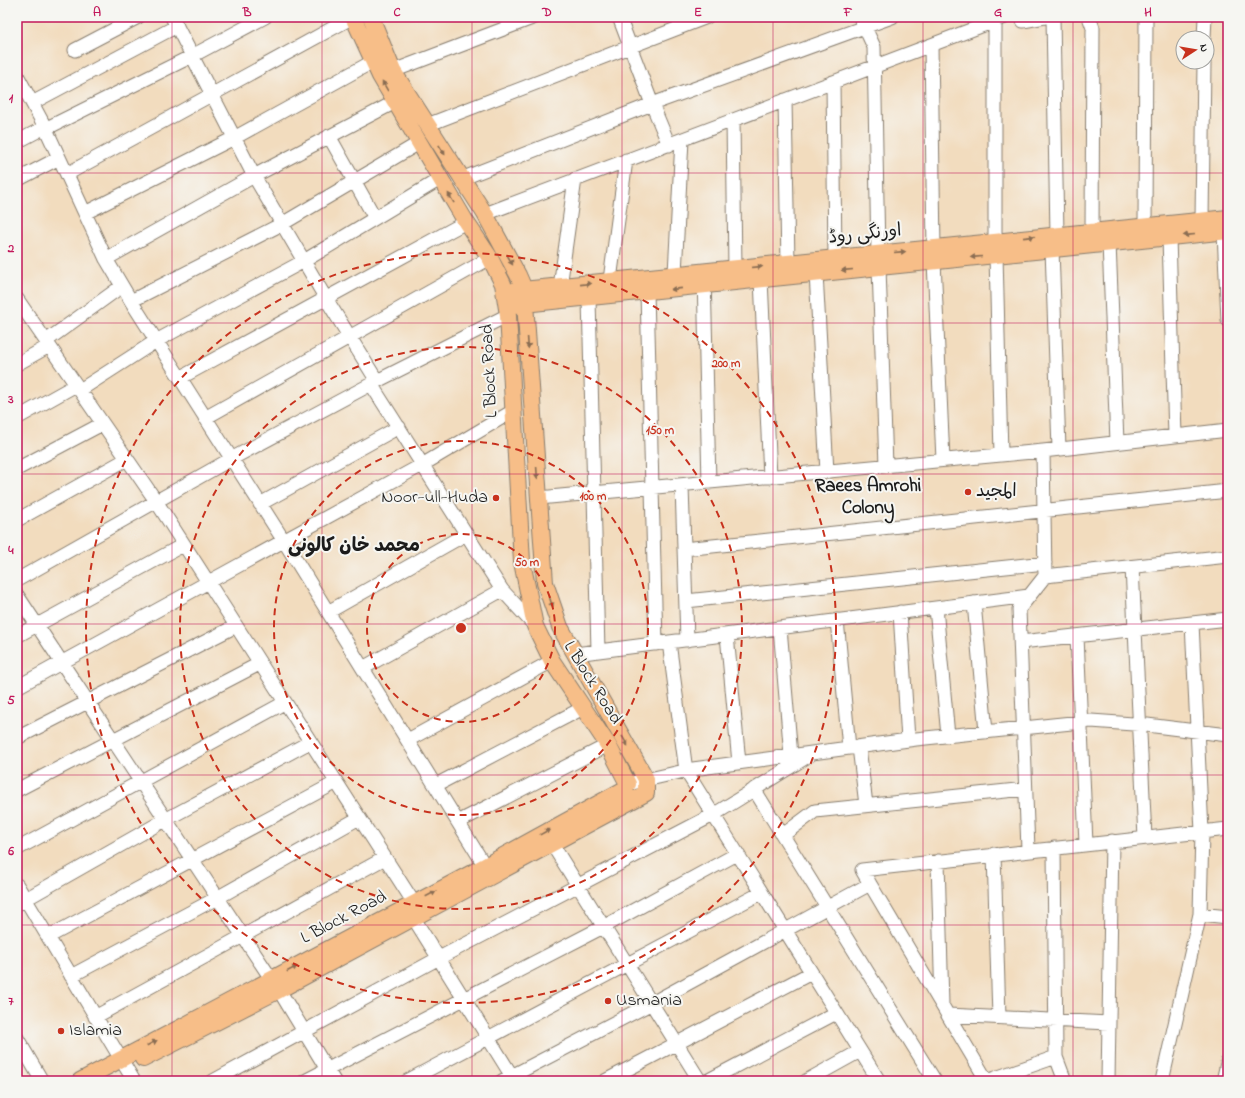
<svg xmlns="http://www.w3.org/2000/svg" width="1245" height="1098" viewBox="0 0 1245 1098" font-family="'Indie Flower','Playpen Sans Arabic',sans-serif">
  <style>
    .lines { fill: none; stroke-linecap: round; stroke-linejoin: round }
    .minor-casing { stroke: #877c6d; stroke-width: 15 }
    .major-casing { stroke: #877c6d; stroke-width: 18 }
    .minor { stroke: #fff; stroke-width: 13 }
    .major { stroke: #f7be88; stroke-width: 16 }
    .oneway { fill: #8a6d52 }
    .grid { fill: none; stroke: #c2185b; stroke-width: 1; stroke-opacity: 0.55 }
    .ring { fill: none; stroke: #c8321e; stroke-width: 2; stroke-dasharray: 7 5 }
    .poi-dot { fill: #c8321e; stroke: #f6f6f2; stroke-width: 1.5 }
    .labels { text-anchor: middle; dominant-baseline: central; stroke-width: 4; stroke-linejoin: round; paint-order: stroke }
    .street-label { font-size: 18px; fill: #1c1c1c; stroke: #f6f6f2 }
    .poi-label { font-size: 18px; fill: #1c1c1c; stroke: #f6f6f2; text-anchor: start }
    .neighbourhood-label { font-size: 19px; font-weight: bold; fill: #1c1c1c; stroke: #f6f6f2 }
    .centre { fill: #c8321e; stroke: #f6f6f2; stroke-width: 2 }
    .ring-label { font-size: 12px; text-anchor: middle; font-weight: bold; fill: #c8321e; stroke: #f6f6f2; stroke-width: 4; stroke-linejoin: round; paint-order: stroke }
    .neatline { fill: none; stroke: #c2185b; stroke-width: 1.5 }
    .grid-label { font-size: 13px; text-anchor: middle; font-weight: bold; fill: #c2185b }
  </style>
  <rect width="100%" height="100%" fill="#f6f6f2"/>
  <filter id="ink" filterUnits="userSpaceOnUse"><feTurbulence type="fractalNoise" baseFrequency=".025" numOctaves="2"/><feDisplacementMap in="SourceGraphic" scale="8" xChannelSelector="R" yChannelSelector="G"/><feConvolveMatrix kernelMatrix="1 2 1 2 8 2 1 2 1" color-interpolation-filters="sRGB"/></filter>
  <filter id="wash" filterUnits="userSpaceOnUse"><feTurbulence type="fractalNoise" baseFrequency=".012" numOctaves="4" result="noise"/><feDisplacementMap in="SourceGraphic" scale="16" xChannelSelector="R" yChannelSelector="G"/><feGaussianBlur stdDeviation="0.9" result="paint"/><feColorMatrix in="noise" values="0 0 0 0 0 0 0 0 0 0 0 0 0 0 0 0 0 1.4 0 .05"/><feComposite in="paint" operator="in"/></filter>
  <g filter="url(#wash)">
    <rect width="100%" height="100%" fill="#f2dcbe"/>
  </g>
  <g filter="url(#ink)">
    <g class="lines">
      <g class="minor-casing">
        <path id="minor" d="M172 17 254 176 325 297 377 381
          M619 17 652 104 669 145
          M860 17 874 47 878 254
          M1022 17 1023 21 1045 17
          M1053 17 1057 235
          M1089 17 1093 28 1092 232
          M995 21V241
          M1204 38 1205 17
          M931 45 934 249
          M75 50 138 17
          M393 71 535 17
          M17 75 45 127 106 259 131 301 284 541 485 866
          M833 82 835 259
          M785 100 788 263
          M32 103 177 26
          M733 120 735 269
          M427 125 707 17
          M45 129 192 56 265 17
          M329 136 375 218
          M17 142 45 127
          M67 174 353 17
          M461 179 652 104 892 17
          M17 180 59 158
          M85 213 234 138 372 62
          M485 214 1005 17
          M1202 220 1204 62
          M1145 226 1146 17
          M1224 232 1228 320
          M1169 237 1175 436
          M1109 243 1117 442
          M1052 249 1059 449
          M996 255 1001 455
          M106 259 254 176 395 102
          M934 261 943 460
          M879 268 886 466
          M675 273 682 140
          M816 273 827 472
          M704 276 709 483
          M761 279 770 477
          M610 280 626 160
          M647 292 656 644
          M559 294 575 179
          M17 299 156 501 414 903
          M589 299 598 651
          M131 301 282 224 419 143
          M46 341 122 286
          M17 364 49 346
          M180 378 466 222
          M371 384 502 590 535 626
          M80 390 156 341 304 261 440 179
          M17 418 76 385
          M205 418 490 258
          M17 469 102 424
          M682 486 687 640
          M539 498 1043 451 1228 430
          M260 504 399 427
          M17 520 127 459
          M684 549 1228 491
          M1132 567 1145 838
          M1045 576 1228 556
          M17 580 231 459 377 381 508 315
          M17 595 272 980
          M686 601 1045 563
          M974 603 986 732
          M936 608 948 736
          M328 612 466 534
          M900 612 908 740
          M837 620 849 748
          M780 628 791 756
          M727 635 739 763
          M17 636 183 545
          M1077 636 1086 844
          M669 642 686 771 879 1081
          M1021 642 1228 619
          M575 654 1029 596
          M363 668 502 590
          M17 687 422 465 513 411
          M17 738 236 626
          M408 740 552 661
          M859 747 866 805
          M628 784 693 769 916 739 1091 721 1147 725 1228 735
          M436 785 583 708
          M754 789 935 1081
          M17 790 259 664
          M458 822 608 745
          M783 835 815 811 1025 789
          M552 844 700 1081
          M1054 848 1056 1057 1065 1081
          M17 849 284 703
          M1028 850 1019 609 1045 576 1043 451
          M994 854 999 1017
          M938 861 942 1005
          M870 884 862 870 1228 829
          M17 885 134 1081
          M17 904 165 820 310 742
          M1200 914 1228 917
          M413 917 515 1081
          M48 937 335 783
          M71 976 217 898 359 818
          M279 990 334 1081
          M948 1015 1109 1023
          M95 1017 385 858
          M17 1038 42 1081
          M213 1081 439 958 713 815 813 753
          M305 1081 603 927 737 854
          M407 1081 761 893
          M502 1081 652 1003 870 884 987 1081 1056 1057
          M605 1081 811 973
          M707 1081 836 1013
          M806 1081 860 1051
          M1108 1081 1112 841
          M1162 1081 1200 914 1202 832 1192 623
          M1223 1081 1228 1059"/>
      </g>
      <g class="major-casing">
        <path id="major" d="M513 291 1228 218
          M514 305 1228 231
          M143 1059 279 990 646 793V779L560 627 545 583 524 289 518 275 485 214 393 71 371 17
          M80 1081 485 866 625 789 628 784 608 745 552 661 535 626 522 562 508 315 503 284 490 258 466 222 380 76 353 17"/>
      </g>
      <use href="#minor" class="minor"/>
      <use href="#major" class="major"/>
    </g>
    <defs><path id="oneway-solid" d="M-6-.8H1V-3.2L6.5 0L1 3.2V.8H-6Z"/></defs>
    <g class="oneway">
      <use href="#oneway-solid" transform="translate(385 86) rotate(-120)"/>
      <use href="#oneway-solid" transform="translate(442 150) rotate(58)"/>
      <use href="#oneway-solid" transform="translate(451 198) rotate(-121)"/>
      <use href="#oneway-solid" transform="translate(1189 235) rotate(175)"/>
      <use href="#oneway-solid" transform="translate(1029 237) rotate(-6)"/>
      <use href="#oneway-solid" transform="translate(900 252) rotate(-5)"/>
      <use href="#oneway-solid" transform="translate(976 257) rotate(175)"/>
      <use href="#oneway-solid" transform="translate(510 260) rotate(61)"/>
      <use href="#oneway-solid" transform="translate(757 267) rotate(-5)"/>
      <use href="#oneway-solid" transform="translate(847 270) rotate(175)"/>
      <use href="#oneway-solid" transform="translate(586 284) rotate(-6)"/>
      <use href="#oneway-solid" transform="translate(676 289) rotate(174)"/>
      <use href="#oneway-solid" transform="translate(528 343) rotate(86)"/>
      <use href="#oneway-solid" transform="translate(537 473) rotate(86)"/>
      <use href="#oneway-solid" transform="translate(551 602) rotate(73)"/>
      <use href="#oneway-solid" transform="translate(625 741) rotate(60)"/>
      <use href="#oneway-solid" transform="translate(545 832) rotate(-29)"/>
      <use href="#oneway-solid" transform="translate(431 894) rotate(-27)"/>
      <use href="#oneway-solid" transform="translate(292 969) rotate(-28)"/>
      <use href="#oneway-solid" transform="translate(152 1043) rotate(-28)"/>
    </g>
  </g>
  <path class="grid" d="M172 17V1081M322 17V1081M472 17V1081M622 17V1081M773 17V1081M923 17V1081M1073 17V1081M17 173H1228M17 323H1228M17 474H1228M17 624H1228M17 775H1228M17 925H1228"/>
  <g class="ring">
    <circle cx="461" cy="628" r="94"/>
    <circle cx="461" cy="628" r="187"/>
    <circle cx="461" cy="628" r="281"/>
    <circle cx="461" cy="628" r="375"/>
  </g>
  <g class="poi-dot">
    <circle cx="968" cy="492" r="4"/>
    <circle cx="496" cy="498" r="4"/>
    <circle cx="608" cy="1001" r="4"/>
    <circle cx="61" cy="1031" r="4"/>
  </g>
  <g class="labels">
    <g class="street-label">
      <text transform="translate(865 235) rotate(-6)">اورنگی روڈ</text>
      <text transform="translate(490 371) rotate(-93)">L Block Road</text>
      <text transform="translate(592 683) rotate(58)">L Block Road</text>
      <text transform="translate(344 918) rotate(-28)">L Block Road</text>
    </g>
    <g class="poi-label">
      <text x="976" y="492">المجید</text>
      <text x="488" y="498" text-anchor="end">Noor-ull-Huda</text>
      <text x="616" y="1001">Usmania</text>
      <text x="69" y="1031">Islamia</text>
    </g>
    <g class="neighbourhood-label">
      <text x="868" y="486">Raees Amrohi<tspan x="868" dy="22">Colony</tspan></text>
      <text x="354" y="546">محمد خان کالونی</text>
    </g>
  </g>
  <circle cx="461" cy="628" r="6" class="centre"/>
  <g class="ring-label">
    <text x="726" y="367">200 m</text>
    <text x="660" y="434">150 m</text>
    <text x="593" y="500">100 m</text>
    <text x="527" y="566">50 m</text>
  </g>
  <rect width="1245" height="1098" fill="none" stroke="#f6f6f2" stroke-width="44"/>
  <g transform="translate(1195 50) rotate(78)"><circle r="19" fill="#f6f6f2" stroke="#9f9f9c"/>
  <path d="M0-3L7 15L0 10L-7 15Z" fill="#c8321e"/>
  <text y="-6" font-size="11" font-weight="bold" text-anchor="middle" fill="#1c1c1c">N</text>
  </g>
  <rect x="22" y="22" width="1201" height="1054" class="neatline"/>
  <g class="grid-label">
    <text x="97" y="16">A</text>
    <text x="247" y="16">B</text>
    <text x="397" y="16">C</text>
    <text x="547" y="16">D</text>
    <text x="698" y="16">E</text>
    <text x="848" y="16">F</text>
    <text x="998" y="16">G</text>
    <text x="1148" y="16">H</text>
    <text x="11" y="102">1</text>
    <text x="11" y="252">2</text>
    <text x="11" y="403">3</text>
    <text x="11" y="554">4</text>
    <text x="11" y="704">5</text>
    <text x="11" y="855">6</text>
    <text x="11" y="1005">7</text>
  </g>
</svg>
